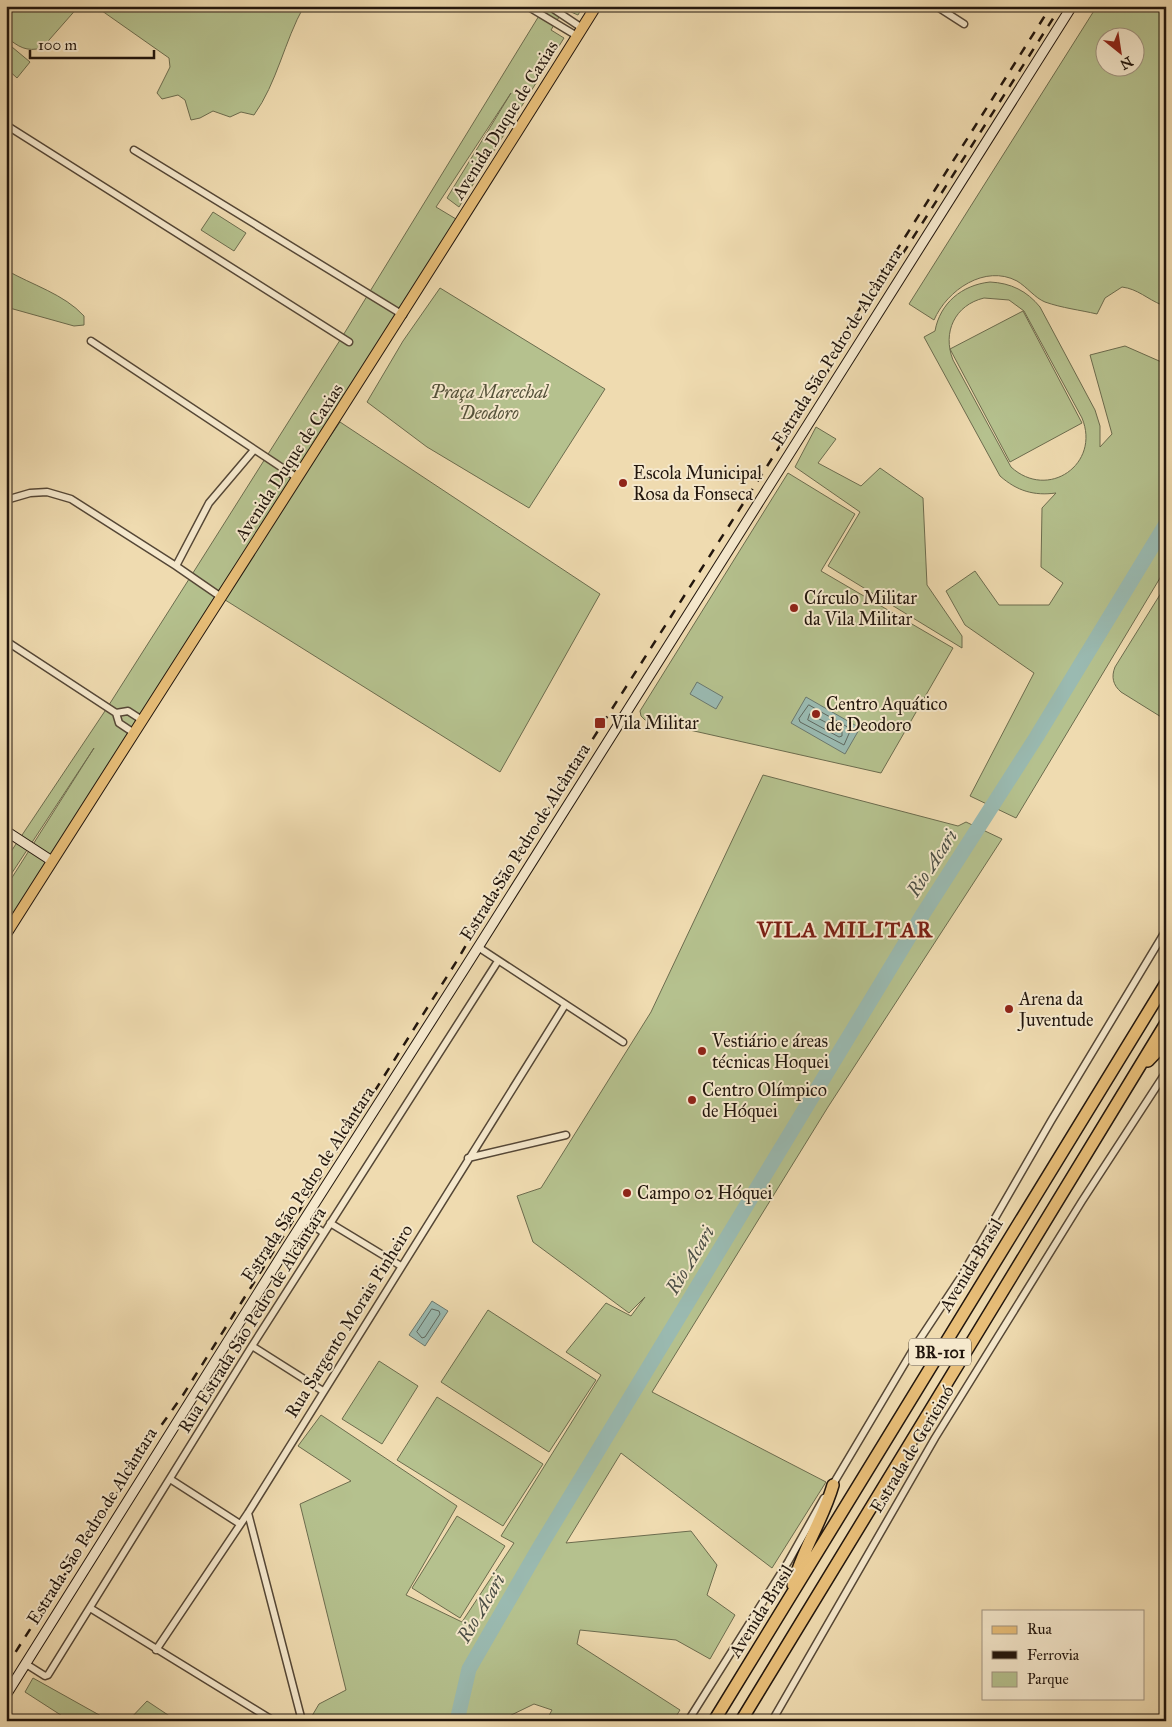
<svg xmlns="http://www.w3.org/2000/svg" width="1172" height="1727" viewBox="0 0 1172 1727" font-family="'IM FELL Great Primer',serif">
  <style>
    .green { fill: #b5c18e; stroke: #6c6c4e; fill-rule: evenodd }
    .water { fill: #9abab1; stroke: #6a786f }
    .lines { fill: none; stroke-linecap: round; stroke-linejoin: round }
    .shore { stroke: #5e685f; stroke-width: 1 }
    .river { stroke: #9abab1; stroke-width: 15 }
    .street-casing { stroke: #554736; stroke-width: 9 }
    .secondary-casing { stroke: #22160d; stroke-width: 11 }
    .primary-casing { stroke: #22160d; stroke-width: 12 }
    .highway-casing { stroke: #22160d; stroke-width: 14 }
    .street { stroke: #f5e8cc; stroke-width: 6 }
    .secondary { stroke: #f5e8cc; stroke-width: 9 }
    .primary { stroke: #e8be78; stroke-width: 10 }
    .highway { stroke: #e8be78; stroke-width: 11 }
    .rail { stroke: #22160d; stroke-width: 2.5; stroke-dasharray: 9 9; stroke-linecap: butt }
    .poi-dot { fill: #8f2418; stroke: #f5e8cc; stroke-width: 2 }
    .labels { text-anchor: middle; dominant-baseline: central; stroke-width: 4; stroke-linejoin: round; paint-order: stroke }
    .shield { fill: #f5e8cc; stroke: #615546; stroke-width: 1 }
    .shield-label { font-size: 16px; font-weight: bold; fill: #22160d }
    .street-label { font-size: 18px; fill: #22160d; stroke: #f5e8cc }
    .park-label { font-size: 18px; font-style: italic; fill: #55523a; stroke: #f5e8cc }
    .poi-label { font-size: 18px; fill: #22160d; stroke: #f5e8cc; text-anchor: start }
    .water-label { font-size: 19px; font-style: italic; fill: #4c4f46; stroke: #f5e8cc }
    .district-label { font-size: 22px; font-weight: bold; letter-spacing: 1px; fill: #7a1f14; stroke: #f5e8cc }
  </style>
  <rect width="100%" height="100%" fill="#efdbb0"/>
  <filter id="stains"><feTurbulence type="fractalNoise" baseFrequency=".004" numOctaves="4"/><feColorMatrix values="0 0 0 0 .2 0 0 0 0 .09 0 0 0 0 .02 0 0 0 .5 -.17"/></filter>
  <radialGradient id="worn" r=".72"><stop offset=".6" stop-color="#630" stop-opacity="0"/><stop offset="1" stop-color="#630" stop-opacity=".3"/></radialGradient>
  <path class="green" d="M6 6H79L42 48C26 52 19 47 6 37Z
    M95 6H304C284 42 277 83 254 115L241 112 230 117 213 111 200 118 191 120 185 100 178 95 162 99 157 93 170 67 169 58Z
    M545 6H583L578 15 564 9 551 30 564 38 459 207 447 198 511 93 436 207 461 222 260 540 340 422 600 594 500 772 222 598 6 939V887L94 748 6 882V859L107 708 191 576 342 337Z
    M1097 6H1166V300L1162 305C1147 299 1138 289 1122 287L1105 298 1097 314C1080 310 1062 308 1045 302 1035 298 1027 287 1017 281 985 264 947 290 934 320L909 304ZM1104 38H1134V68H1104Z
    M6 42 30 62 17 78 6 68Z
    M213 212 246 233 234 251 201 230Z
    M6 270C32 285 64 294 84 316V325L74 326 6 307Z
    M990 282C1011 283 1027 291 1040 307L1095 410 1100 426V447L1112 434 1090 355 1125 346 1166 364V568L1016 818 970 796 1034 673 965 625 946 591 975 571 999 605H1049L1063 583 1041 567 1042 508 1056 493C1034 496 1017 491 1000 476L924 337 935 331C940 303 962 285 990 282ZM984 298 1009 300 1024 311 1082 418C1101 464 1048 501 1011 467L953 360C942 332 955 305 984 298Z
    M440 288 605 389 529 508 427 447 367 402 403 341Z
    M1023 311 1082 423 1010 462 950 349Z
    M816 427 836 439 818 463 861 486 880 468 923 498 927 585 962 636V648L828 566 860 512 795 467Z
    M788 473 855 514 821 571 953 648 881 773 645 720 641 716 640 711Z
    M1166 585V720L1121 692C1113 685 1111 677 1115 667Z
    M763 775 958 826 966 822 1002 839 828 1107 652 1392 826 1482 772 1568 621 1453 566 1543 691 1531 717 1565 707 1595 735 1615 710 1659 676 1640 580 1630 577 1644 680 1710 673 1721H546L552 1710 534 1704 499 1721H309L319 1704 346 1690 300 1504 351 1481 298 1446 321 1415 457 1506 406 1595 462 1622 514 1543 501 1536 601 1375 566 1352 606 1303 631 1316 645 1297 629 1313 533 1242 517 1196 541 1188 651 1012Z
    M488 1310 596 1380 549 1452 441 1382Z
    M379 1361 418 1386 382 1444 342 1419Z
    M437 1397 543 1464 503 1526 397 1460Z
    M457 1516 505 1546 460 1618 412 1588Z
    M33 1678 110 1721H70L25 1692Z
    M147 1701 177 1721H128Z"/>
  <path class="water" d="M697 682 723 697 716 709 690 694Z
    M806 697 860 728 845 754 791 723Z
    M432 1301 448 1311 425 1346 409 1335Z"/>
  <g class="lines">
    <path class="shore" d="M809 705 851 729 844 745 800 722 799 719Z
      M810 714 842 731V736L839 737 808 720Z
      M432 1309 439 1311 440 1314 425 1337 422 1338 417 1332Z"/>
    <path class="river" d="M457 1721 469 1669 539 1548 923 914 1037 736 1166 524"/>
    <g class="street-casing">
      <path id="street" d="M527 6 577 36
        M549 6 582 28
        M936 6 964 24
        M6 125 349 342
        M134 150 403 315
        M91 341 296 477
        M6 500 30 493 47 492 71 499 176 566 221 597
        M176 566 209 503 254 450
        M6 641 116 713 119 723 134 733
        M116 713 128 711 142 720
        M478 947 623 1042
        M468 1158 566 1135
        M304 1219 324 1233
        M330 1223 401 1266
        M252 1346 323 1391
        M170 1479 240 1524
        M832 1486 914 1348 961 1277 1051 1121 1166 930
        M248 1513 302 1721
        M90 1608 274 1721
        M156 1650 248 1513 565 1005
        M26 1664 45 1676 48 1675 252 1346 498 961
        M688 1721 788 1562 824 1498
        M772 1721 935 1438 1082 1201 1166 1072"/>
    </g>
    <g class="secondary-casing">
      <path id="secondary" d="M6 831 52 861
        M6 1695 285 1250 465 968 1072 6"/>
    </g>
    <g class="primary-casing">
      <path id="primary" d="M6 934C202 625 402 317 596 6"/>
    </g>
    <g class="highway-casing">
      <path id="highway" d="M1148 1061 1166 1042
        M793 1585C802 1550 823 1520 833 1485
        M714 1721 1166 983
        M741 1721 1166 1023"/>
    </g>
    <use href="#street" class="street"/>
    <use href="#secondary" class="secondary"/>
    <use href="#primary" class="primary"/>
    <use href="#highway" class="highway"/>
    <path class="rail" d="M828 359 1051 6
      M6 1667 150 1441 183 1395 458 959 511 867 1061 6"/>
  </g>
  <g class="poi-dot">
    <circle cx="623" cy="483" r="5"/>
    <circle cx="794" cy="608" r="5"/>
    <circle cx="816" cy="714" r="5"/>
    <rect x="594" y="717" width="12" height="12" rx="2.5"/>
    <circle cx="1009" cy="1009" r="5"/>
    <circle cx="702" cy="1051" r="5"/>
    <circle cx="692" cy="1100" r="5"/>
    <circle cx="627" cy="1193" r="5"/>
  </g>
  <g class="labels">
    <rect class="shield" x="909" y="1338.5" width="62" height="27" rx="4"/>
    <g class="shield-label">
      <text x="940" y="1352">BR-101</text>
    </g>
    <g class="street-label">
      <text transform="translate(505 120) rotate(-58)">Avenida Duque de Caxias</text>
      <text transform="translate(837 347) rotate(-58)">Estrada São Pedro de Alcântara</text>
      <text transform="translate(289 462) rotate(-57)">Avenida Duque de Caxias</text>
      <text transform="translate(525 842) rotate(-58)">Estrada São Pedro de Alcântara</text>
      <text transform="translate(308 1184) rotate(-57)">Estrada São Pedro de Alcântara</text>
      <text transform="translate(971 1265) rotate(-59)">Avenida Brasil</text>
      <text transform="translate(252 1320) rotate(-58)">Rua Estrada São Pedro de Alcântara</text>
      <text transform="translate(349 1321) rotate(-58)">Rua Sargento Morais Pinheiro</text>
      <text transform="translate(912 1449) rotate(-59)">Estrada de Gericinó</text>
      <text transform="translate(92 1526) rotate(-58)">Estrada São Pedro de Alcântara</text>
      <text transform="translate(761 1611) rotate(-58)">Avenida Brasil</text>
    </g>
    <g class="park-label">
      <text x="489" y="392">Praça Marechal<tspan x="489" dy="21">Deodoro</tspan></text>
    </g>
    <g class="poi-label">
      <text x="633" y="473">Escola Municipal<tspan x="633" dy="21">Rosa da Fonseca</tspan></text>
      <text x="804" y="598">Círculo Militar<tspan x="804" dy="21">da Vila Militar</tspan></text>
      <text x="826" y="704">Centro Aquático<tspan x="826" dy="21">de Deodoro</tspan></text>
      <text x="611" y="723">Vila Militar</text>
      <text x="1019" y="999">Arena da<tspan x="1019" dy="21">Juventude</tspan></text>
      <text x="712" y="1041">Vestiário e áreas<tspan x="712" dy="21">técnicas Hoquei</tspan></text>
      <text x="702" y="1090">Centro Olímpico<tspan x="702" dy="21">de Hóquei</tspan></text>
      <text x="637" y="1193">Campo 02 Hóquei</text>
    </g>
    <g class="water-label">
      <text transform="translate(932 863) rotate(-57)">Rio Acari</text>
      <text transform="translate(690 1260) rotate(-59)">Rio Acari</text>
      <text transform="translate(481 1608) rotate(-60)">Rio Acari</text>
    </g>
    <g class="district-label">
      <text x="845" y="929">VILA MILITAR</text>
    </g>
  </g>
  <rect width="1172" height="1727" fill="none" stroke="#efdbb0" stroke-width="25"/>
  <rect x="8" y="8" width="1157" height="1712" fill="none" stroke="#22160d" stroke-width="2.5"/>
  <rect x="12" y="12" width="1147" height="1702" fill="none" stroke="#22160d"/>
  <rect x="982" y="1610" width="162" height="90" fill="#f5e8cc" stroke="#a19480"/>
  <rect x="992" y="1626" width="25" height="8" fill="#e8be78" stroke="#a19480"/>
  <text x="1027" y="1634" font-size="15" fill="#22160d">Rua</text>
  <rect x="992" y="1651" width="25" height="8" fill="#22160d" stroke="#a19480"/>
  <text x="1027" y="1660" font-size="15" fill="#22160d">Ferrovia</text>
  <rect x="992" y="1672" width="25" height="15" fill="#b5c18e" stroke="#a19480"/>
  <text x="1027" y="1684" font-size="15" fill="#22160d">Parque</text>
  <g transform="translate(1120 52) rotate(150)"><circle r="24" fill="#f5e8cc" stroke="#a19480"/>
  <path d="M0-4L9 19L0 12L-9 19Z" fill="#8f2418"/>
  <text y="-8" font-size="14" font-weight="bold" text-anchor="middle" fill="#22160d">N</text>
  </g>
  <path d="M30 50v8h124v-8" fill="none" stroke="#22160d" stroke-width="2.5"/>
  <text x="38" y="50" font-size="15" fill="#22160d" stroke="#f5e8cc" stroke-width="4" paint-order="stroke">100 m</text>
  <rect width="100%" height="100%" filter="url(#stains)"/>
  <rect width="100%" height="100%" fill="url(#worn)"/>
</svg>
